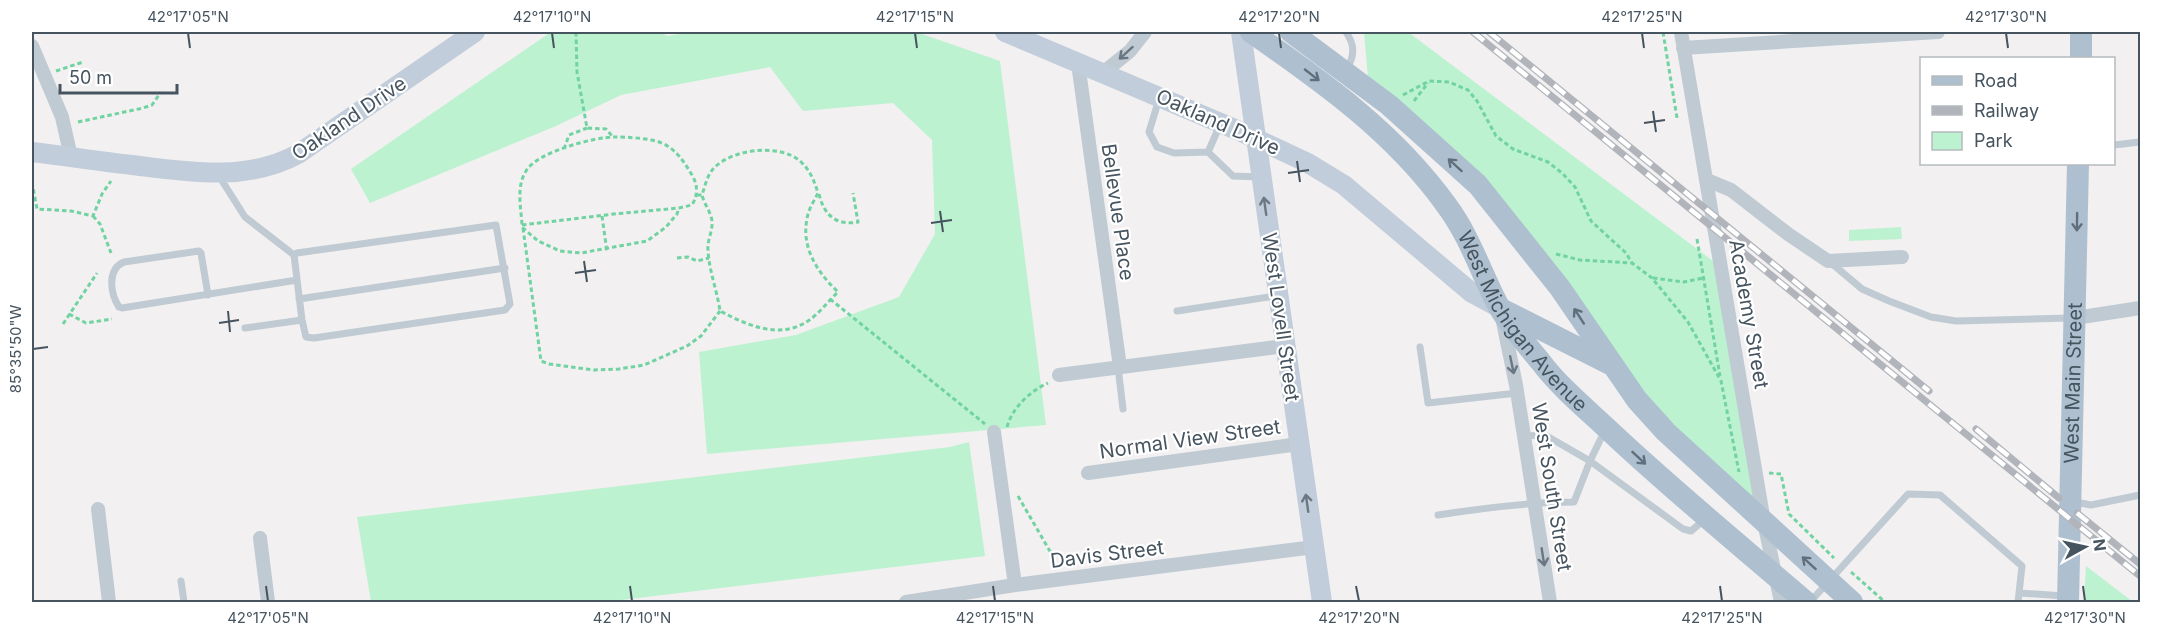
<svg xmlns="http://www.w3.org/2000/svg" width="2172" height="634" viewBox="0 0 2172 634" font-family="Inter,sans-serif">
  <style>
    .green { fill: #bcf2d0 }
    .lines { fill: none; stroke-linecap: round; stroke-linejoin: round }
    .path { stroke: #71d3a1; stroke-width: 3; stroke-dasharray: 4.5 3; stroke-linecap: butt }
    .lane { stroke: #bfcad3; stroke-width: 7 }
    .street { stroke: #bfcad3; stroke-width: 14 }
    .secondary { stroke: #c1cdda; stroke-width: 20 }
    .primary { stroke: #aec0d0; stroke-width: 22 }
    .rail-casing { stroke: #b1b5bb; stroke-width: 7 }
    .rail { stroke: #fff; stroke-width: 4.5; stroke-dasharray: 14; stroke-linecap: butt }
    .oneway { stroke: #6a7782 }
    .oneway2 { stroke: #606f7b }
    .oneway3 { stroke: #6b7884 }
    .ticks { fill: none; stroke: #46545f; stroke-width: 2 }
    .labels { text-anchor: middle; dominant-baseline: central; stroke-width: 4.5; stroke-linejoin: round; paint-order: stroke }
    .street-label { font-size: 20px; fill: #46545f; stroke: #fff }
    .neatline { fill: none; stroke: #46545f; stroke-width: 2 }
    .ticks-label { font-size: 15px; text-anchor: middle; fill: #46545f }
  </style>
  <rect width="100%" height="100%" fill="#f2f0f0"/>
  <path class="green" d="M551 32H658L668 36 690 32H916L1000 61 1046 425 707 454 699 352 796 335 899 297 935 234 932 140 893 103 803 111 770 67 621 95 556 126 370 203 351 169Z
    M1364 32H1408L1721 267 1764 522 1666 432 1478 185 1369 90Z
    M1901 227 1902 239 1849 241V230Z
    M969 442 985 556 605 602H371L357 517 950 447Z
    M2086 566 2133 602H2084Z"/>
  <g class="lines">
    <path class="path" d="M576 32 577 72 587 128 606 129 613 137
      M1663 32 1677 118
      M56 71 83 62
      M1403 95 1429 81 1449 82 1468 90 1477 101 1496 136 1513 149 1548 162 1562 173 1575 187 1591 221 1626 253 1632 263 1652 278 1688 322 1721 381 1739 472
      M1414 101 1428 83
      M78 122 143 108 152 105 161 92
      M564 149 569 135 587 128
      M32 182 37 209 71 211 93 216 102 194 111 181
      M819 194C824 215 836 226 858 222L853 193
      M697 195H702C705 186 707 176 713 169 731 149 779 143 800 161 810 170 814 180 818 193 814 201 808 210 807 219 801 248 818 273 838 292 828 301 819 314 808 321 779 340 747 325 720 311 717 290 709 271 708 250 707 240 713 231 712 221 711 212 704 204 702 195
      M93 216 100 224 111 253
      M602 216 607 252
      M522 225 614 214 679 208 692 205C698 195 698 185 692 175 683 160 674 146 656 141 644 138 627 137 615 137 594 137 537 152 526 171 516 187 521 207 522 225L523 228 538 241 560 251 581 253 647 241 666 227 677 214 679 208
      M523 228 541 361 549 364 594 370 619 369 644 365 687 346 701 336 720 311
      M1697 239 1720 376
      M1556 254 1580 260 1632 263
      M677 258 688 257 697 261 709 258
      M1653 278 1684 282 1703 278
      M830 299 985 424
      M69 314 86 323 112 319
      M63 324 97 273
      M1007 427C1012 408 1030 391 1048 383
      M1769 473 1781 474 1789 514 1834 558
      M1018 496 1055 560
      M1851 572 1885 602"/>
    <path class="lane" d="M1346 32C1355 45 1355 56 1346 70
      M1159 99 1149 132 1157 147 1174 153 1208 152 1220 125
      M2114 145 2140 142
      M1208 152 1233 176 1259 177
      M219 176 245 217 294 255 302 320 306 337 314 338 505 310 510 304 496 225 297 253 294 255
      M1830 262 1862 289 1889 301 1931 317 1956 321 2070 318
      M208 295 201 253 199 251 124 262C107 269 110 293 119 307L122 308 297 280
      M299 299 505 268
      M1177 311 1275 296
      M245 328 302 320
      M1420 347 1428 403 1517 393
      M1118 367 1123 409
      M1524 436 1545 435 1590 461 1605 430
      M2075 502 2091 505 2140 495
      M1438 515C1483 508 1528 502 1574 502L1590 461 1683 529 1691 531 1704 520
      M181 581 184 602
      M2019 593 2064 596
      M1810 602 1908 494 1940 495 2022 566 2018 602"/>
    <path class="street" d="M1681 32 1764 522 1781 602
      M32 46 62 117 71 157
      M1683 48 1938 32
      M1078 63 1120 367
      M1104 72 1130 51 1145 32
      M1707 180 1731 190 1788 234 1828 261 1902 257
      M2075 318 2140 308
      M1503 322 1516 385 1550 602
      M1059 375 1285 346
      M994 432 1015 585
      M1088 473 1299 444
      M98 509 109 602
      M260 538 268 602
      M906 602 1015 585 1314 547"/>
    <path class="secondary" d="M1005 32 1237 130 1308 163 1344 185 1472 293 1500 308
      M1241 32 1322 602
      M32 152C65 156 98 161 132 165 188 172 247 182 298 154L475 32"/>
    <g class="primary">
      <path id="s1" d="M1251 32C1323 82 1395 133 1447 206 1470 237 1481 273 1499 307 1510 326 1526 344 1540 361 1561 389 1589 411 1614 435 1676 493 1742 547 1806 602"/>
      <path d="M1291 32 1389 105 1478 185 1560 288 1637 400 1666 432 1852 602"/>
      <path d="M2081 58V32"/>
      <path d="M1505 311 1610 364"/>
      <path id="s2" d="M2068 602 2078 164"/>
    </g>
    <g class="rail-casing">
      <path id="rail" d="M1473 32 2140 576
        M1489 32 1929 391
        M1976 429 2059 498
        M2077 513 2140 564"/>
    </g>
    <use href="#rail" class="rail"/>
  </g>
  <defs><path id="oneway-shaft" d="M-6 0H5M1.5-3L5.5 0L1.5 3" fill="none" stroke-width="1.6" stroke-linecap="round" stroke-linejoin="round" transform="scale(1.5)"/></defs>
  <g class="oneway">
    <use href="#oneway-shaft" transform="translate(1126 53) rotate(138)"/>
    <use href="#oneway-shaft" transform="translate(1512 365) rotate(78)"/>
    <use href="#oneway-shaft" transform="translate(1543 557) rotate(81)"/>
  </g>
  <g class="oneway2">
    <use href="#oneway-shaft" transform="translate(1312 75) rotate(38)"/>
    <use href="#oneway-shaft" transform="translate(1455 165) rotate(-138)"/>
    <use href="#oneway-shaft" transform="translate(2077 222) rotate(91)"/>
    <use href="#oneway-shaft" transform="translate(1579 316) rotate(-123)"/>
    <use href="#oneway-shaft" transform="translate(1639 458) rotate(43)"/>
    <use href="#oneway-shaft" transform="translate(1809 563) rotate(-138)"/>
  </g>
  <g class="oneway3">
    <use href="#oneway-shaft" transform="translate(1265 206) rotate(-98)"/>
    <use href="#oneway-shaft" transform="translate(1307 503) rotate(-98)"/>
  </g>
  <path class="ticks" d="M188 33 190 48M552 33 554 48M915 33 917 48M1279 33 1281 48M1642 33 1644 48M2006 33 2008 48M1653 111 1656 132M1644 123 1665 120M1297 161 1300 182M1288 173 1309 170M940 211 943 232M931 223 952 220M584 261 587 282M575 273 596 270M228 311 230 332M219 323 239 320M33 349 48 347M266 586 268 601M630 586 632 601M993 586 995 601M1356 586 1359 601M1720 586 1722 601M2083 586 2085 601"/>
  <g class="labels">
    <g class="street-label">
      <text transform="translate(349 118) rotate(-34)">Oakland Drive</text>
      <text transform="translate(1218 122) rotate(24)">Oakland Drive</text>
      <text transform="translate(1118 212) rotate(82)">Bellevue Place</text>
      <text transform="translate(1749 314) rotate(80)">Academy Street</text>
      <text transform="translate(1281 317) rotate(82)">West Lovell Street</text>
      <text stroke="none"><textPath href="#s1" startOffset="402">West Michigan Avenue</textPath></text>
      <text stroke="none"><textPath href="#s2" startOffset="219">West Main Street</textPath></text>
      <text transform="translate(1190 439) rotate(-8)">Normal View Street</text>
      <text transform="translate(1552 487) rotate(81)">West South Street</text>
      <text transform="translate(1107 554) rotate(-7)">Davis Street</text>
    </g>
  </g>
  <rect width="2172" height="634" fill="none" stroke="#ffffff" stroke-width="66"/>
  <rect x="1920" y="57" width="195" height="108" fill="#ffffff" stroke="#b5bbbf" stroke-width="1.5"/>
  <rect x="1932" y="76" width="30" height="9" fill="#aec0d0" stroke="#b5bbbf" stroke-width="1.5"/>
  <text x="1974" y="87" font-size="18" fill="#46545f">Road</text>
  <rect x="1932" y="106" width="30" height="9" fill="#b1b5bb" stroke="#b5bbbf" stroke-width="1.5"/>
  <text x="1974" y="117" font-size="18" fill="#46545f">Railway</text>
  <rect x="1932" y="132" width="30" height="18" fill="#bcf2d0" stroke="#b5bbbf" stroke-width="1.5"/>
  <text x="1974" y="147" font-size="18" fill="#46545f">Park</text>
  <g transform="translate(2085 547) rotate(82)" stroke="#ffffff" stroke-width="4.5" paint-order="stroke">
  <path d="M0-4.5L10 22L0 15L-10 22Z" fill="#46545f"/>
  <text y="-9" font-size="16" font-weight="bold" text-anchor="middle" fill="#46545f">N</text>
  </g>
  <path d="M60 84v9h117v-9" fill="none" stroke="#46545f" stroke-width="3"/>
  <text x="69" y="84" font-size="18" fill="#46545f" stroke="#ffffff" stroke-width="4.5" paint-order="stroke">50 m</text>
  <rect x="33" y="33" width="2106" height="568" class="neatline"/>
  <g class="ticks-label">
    <text x="188" y="22">42°17'05"N</text>
    <text x="552" y="22">42°17'10"N</text>
    <text x="915" y="22">42°17'15"N</text>
    <text x="1279" y="22">42°17'20"N</text>
    <text x="1642" y="22">42°17'25"N</text>
    <text x="2006" y="22">42°17'30"N</text>
    <text transform="translate(16 349) rotate(-90)" y="5">85°35'50"W</text>
    <text x="268" y="623">42°17'05"N</text>
    <text x="632" y="623">42°17'10"N</text>
    <text x="995" y="623">42°17'15"N</text>
    <text x="1359" y="623">42°17'20"N</text>
    <text x="1722" y="623">42°17'25"N</text>
    <text x="2085" y="623">42°17'30"N</text>
  </g>
</svg>
